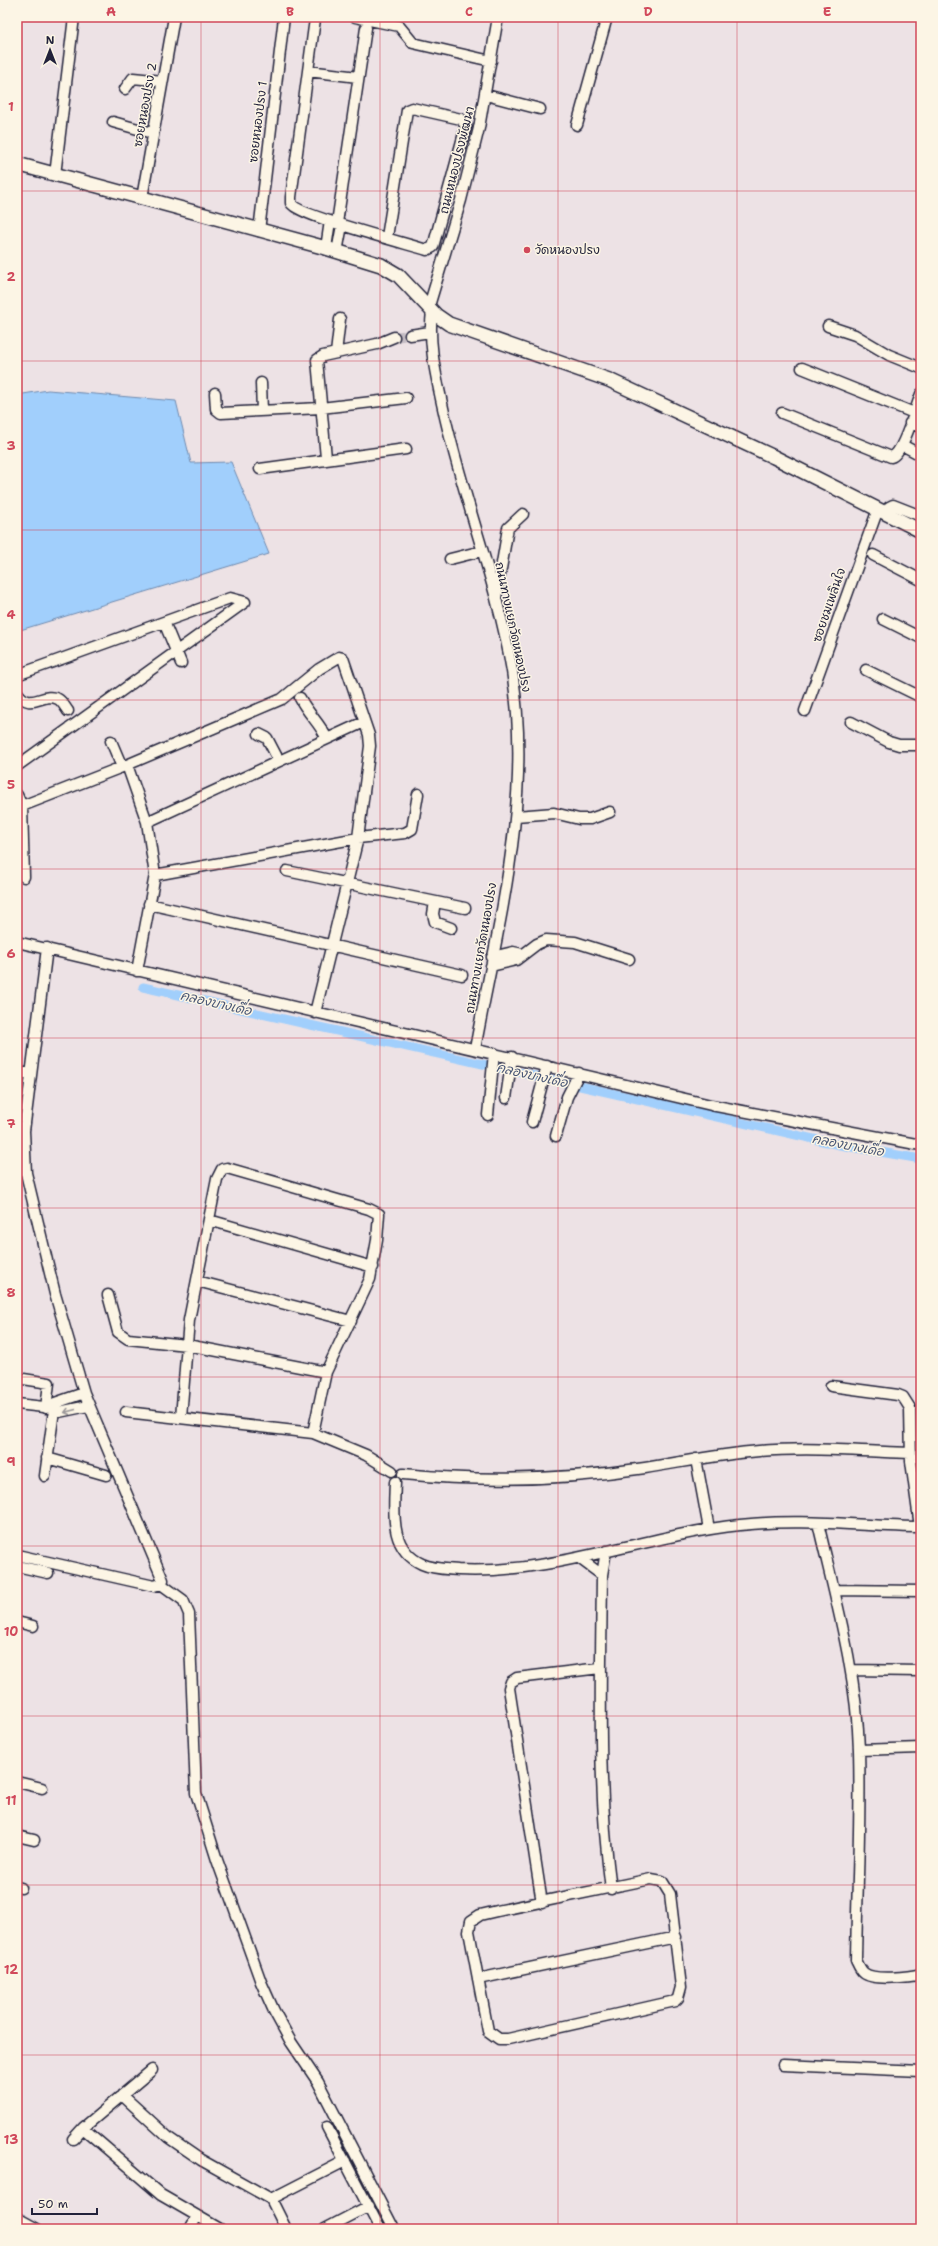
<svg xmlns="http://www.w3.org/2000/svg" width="938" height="2246" viewBox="0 0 938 2246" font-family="'Shantell Sans','Playpen Sans Thai',sans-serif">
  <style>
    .water { fill: #a1cffc; stroke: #6e8aaf }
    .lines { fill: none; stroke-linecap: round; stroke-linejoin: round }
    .canal { stroke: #a1cffc; stroke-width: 9 }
    .minor-tunnel { stroke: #c4bcc3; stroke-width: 10; stroke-dasharray: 10 5; stroke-linecap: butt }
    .minor-casing { stroke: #22223b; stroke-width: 13 }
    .tertiary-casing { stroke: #22223b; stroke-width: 16 }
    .minor { stroke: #fcf5e5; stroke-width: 10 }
    .tertiary { stroke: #fcf5e5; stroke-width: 13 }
    .oneway { stroke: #9a9698 }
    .grid { fill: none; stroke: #d1495b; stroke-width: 1; stroke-opacity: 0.55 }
    .poi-dot { fill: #d1495b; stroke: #fcf5e5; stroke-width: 1.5 }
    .labels { text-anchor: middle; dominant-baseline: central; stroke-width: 3; stroke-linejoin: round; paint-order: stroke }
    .street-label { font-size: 12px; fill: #22223b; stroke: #fcf5e5 }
    .poi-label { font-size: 12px; fill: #22223b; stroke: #fcf5e5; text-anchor: start }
    .water-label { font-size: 13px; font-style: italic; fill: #485675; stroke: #fcf5e5 }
    .neatline { fill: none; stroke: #d1495b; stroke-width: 1.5 }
    .grid-label { font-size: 13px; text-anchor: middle; font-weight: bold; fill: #d1495b }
  </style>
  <rect width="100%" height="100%" fill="#ede2e5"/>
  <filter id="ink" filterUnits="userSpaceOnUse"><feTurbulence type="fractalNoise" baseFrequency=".025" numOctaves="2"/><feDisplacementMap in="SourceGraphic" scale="8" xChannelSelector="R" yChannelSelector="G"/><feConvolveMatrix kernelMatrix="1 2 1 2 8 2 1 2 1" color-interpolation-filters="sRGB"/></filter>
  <g filter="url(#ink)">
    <path class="water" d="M48 390 176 401 191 463 231 462 269 554 17 631V395Z"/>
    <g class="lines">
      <path class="canal" d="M143 987 840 1145 921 1159"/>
      <path class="minor-tunnel" d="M394 337 410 335"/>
      <g class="minor-casing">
        <path id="minor" d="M355 17 399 26 413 43 491 61
          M315 19 291 197V203C296 215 408 244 427 250L433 247 466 126 461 119 412 108 407 110 387 237
          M308 71 358 77
          M125 89 133 78 163 81
          M486 95 540 109
          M113 122 152 133
          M577 125 607 17
          M55 175 74 17
          M142 198 174 17
          M337 223 366 28
          M259 231 284 17
          M326 248 330 221
          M337 252 342 225
          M429 306 461 200 479 128 498 17
          M432 311C428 344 436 375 443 408 462 496 497 581 512 671 533 798 498 924 475 1049
          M828 326 855 335 889 355 921 368
          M410 335 430 332
          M336 353 340 319
          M802 368 914 413
          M261 383 262 411
          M215 393 216 409 221 413 321 408 406 398
          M782 413 891 457C903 454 916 407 921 394
          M910 423 921 427
          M902 445 921 455
          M326 458 317 360 323 356 377 344 394 337
          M260 469 406 449
          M887 514 889 507 893 505 921 516
          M873 555 921 580
          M450 559 482 551
          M496 598 508 528 523 514
          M883 619 921 638
          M164 622 181 663
          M866 670 921 697
          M17 675 230 598 245 602 17 766
          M17 692C31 713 42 691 58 699 62 701 65 707 68 711
          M300 698C308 714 320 723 327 739
          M805 711 878 509
          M851 722 889 742 899 745H921
          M259 734 267 738 279 761
          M111 741 122 767
          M127 765 147 822 155 875 137 971
          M17 795 22 806 24 877
          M22 806 122 767 282 699 319 669 339 657 343 658 369 735 370 746 358 838 315 1013
          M516 816 554 813 579 819H590L610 812
          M147 822 364 722
          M287 871 465 908
          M155 875 358 838 405 833 412 829 418 794
          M435 902 433 914 435 922 451 928
          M149 904 462 975
          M17 942 711 1105 921 1145
          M492 957 513 952 522 954
          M491 966 516 960 537 944 546 940 575 942 629 959
          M17 1073H31
          M506 1098 512 1057
          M488 1115 494 1053
          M532 1122 547 1066
          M556 1136 567 1097 579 1073
          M209 1220 373 1267
          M197 1281 351 1321
          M108 1295 118 1332 128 1339 187 1345 326 1372
          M17 1378 49 1383 46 1408
          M831 1386 898 1395 903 1397 910 1408 911 1461 920 1527
          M17 1404 53 1408 59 1412 88 1406
          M126 1412 313 1433 366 1455 392 1471
          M181 1417 189 1320 217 1179 222 1169 227 1168 369 1209 379 1214 377 1240 370 1279 326 1372 313 1433
          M47 1458 106 1475
          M696 1459 709 1529
          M403 1474C484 1482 565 1480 645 1468 683 1462 720 1454 759 1451 809 1447 860 1451 910 1453
          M45 1476 55 1403 84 1393
          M395 1482C394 1513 389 1549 422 1564 433 1569 446 1569 458 1570 554 1575 645 1535 740 1525 800 1518 861 1526 921 1527
          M818 1523C835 1597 857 1673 859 1750 861 1819 857 1890 856 1960 858 1964 860 1970 864 1973 873 1981 910 1977 921 1974
          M606 1551 602 1575C601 1680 597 1785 611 1889
          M17 1555 154 1586 161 1584 163 1580 84 1393 55 1294 26 1173 24 1131 47 948
          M579 1558 602 1575
          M17 1566 48 1573
          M161 1584 183 1600 189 1614 196 1793 217 1860 261 1982 274 2011 291 2042 318 2082 394 2229
          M834 1590 921 1591
          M17 1622 33 1626
          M851 1670 921 1671
          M859 1750 921 1748
          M17 1782 42 1788
          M17 1836 34 1840
          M651 1879 662 1881 670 1894 681 1987 678 1998 675 2001 508 2039H499L488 2031 469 1931 471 1921 480 1915 497 1911Z
          M17 1887 21 1888
          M542 1903 509 1688 511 1682 517 1678 600 1668
          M478 1979 676 1937
          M783 2065 921 2071
          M152 2070 83 2128 161 2195 220 2229
          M122 2095 169 2138 201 2160 271 2199 286 2229
          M327 2127 380 2229
          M73 2139 83 2128
          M271 2199 345 2161
          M17 2218 37 2229
          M190 2229 197 2216
          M325 2229 369 2206"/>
      </g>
      <g class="tertiary-casing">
        <path id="tertiary" d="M17 164 326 248 381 265 398 275 436 315 449 324 609 380 774 457 921 531"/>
      </g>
      <use href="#minor" class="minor"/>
      <use href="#tertiary" class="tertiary"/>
    </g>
    <defs><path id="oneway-shaft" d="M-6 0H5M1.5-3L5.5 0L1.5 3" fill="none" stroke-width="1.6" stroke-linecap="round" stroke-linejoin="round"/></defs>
    <use class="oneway" href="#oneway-shaft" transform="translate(70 1411) rotate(165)"/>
  </g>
  <path class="grid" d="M201 17V2229M380 17V2229M558 17V2229M737 17V2229M17 191H921M17 361H921M17 530H921M17 700H921M17 869H921M17 1038H921M17 1208H921M17 1377H921M17 1546H921M17 1716H921M17 1885H921M17 2055H921"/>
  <circle class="poi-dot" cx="527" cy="250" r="4"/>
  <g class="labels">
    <g class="street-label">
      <text transform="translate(145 105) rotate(-80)">ซอยหนองปรง 2</text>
      <text transform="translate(258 122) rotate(-83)">ซอยหนองปรง 1</text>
      <text transform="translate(457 160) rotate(-76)">ถนนหนองปรงพัฒนา</text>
      <text transform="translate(829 605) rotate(-71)">ซอยชมเพลินใจ</text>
      <text transform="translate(513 627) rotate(78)">ถนนทางแยกวัดหนองปรง</text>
      <text transform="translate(481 948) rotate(-80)">ถนนทางแยกวัดหนองปรง</text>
    </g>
    <g class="poi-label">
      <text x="535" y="250">วัดหนองปรง</text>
    </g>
    <g class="water-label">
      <text transform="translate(216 1003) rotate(13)">คลองบางเดื่อ</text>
      <text transform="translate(532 1075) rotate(13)">คลองบางเดื่อ</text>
      <text transform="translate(848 1145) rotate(11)">คลองบางเดื่อ</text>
    </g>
  </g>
  <rect width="938" height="2246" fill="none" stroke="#fcf5e5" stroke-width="44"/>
  <g transform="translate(50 50)" stroke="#fcf5e5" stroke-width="3" paint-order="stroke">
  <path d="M0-3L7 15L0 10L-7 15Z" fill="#22223b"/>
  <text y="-6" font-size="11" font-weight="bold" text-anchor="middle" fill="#22223b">N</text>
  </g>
  <path d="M32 2208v6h65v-6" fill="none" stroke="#22223b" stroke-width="2"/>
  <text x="38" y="2208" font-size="12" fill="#22223b" stroke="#fcf5e5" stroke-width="3" paint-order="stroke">50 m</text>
  <rect x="22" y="22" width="894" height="2202" class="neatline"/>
  <g class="grid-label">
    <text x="111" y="16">A</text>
    <text x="290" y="16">B</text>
    <text x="469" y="16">C</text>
    <text x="648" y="16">D</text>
    <text x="827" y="16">E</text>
    <text x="11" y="111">1</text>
    <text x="11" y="281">2</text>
    <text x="11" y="450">3</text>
    <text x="11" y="619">4</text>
    <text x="11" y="789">5</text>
    <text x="11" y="958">6</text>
    <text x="11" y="1128">7</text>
    <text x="11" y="1297">8</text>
    <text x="11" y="1466">9</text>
    <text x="11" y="1636">10</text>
    <text x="11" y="1805">11</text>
    <text x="11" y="1974">12</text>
    <text x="11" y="2144">13</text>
  </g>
</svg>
